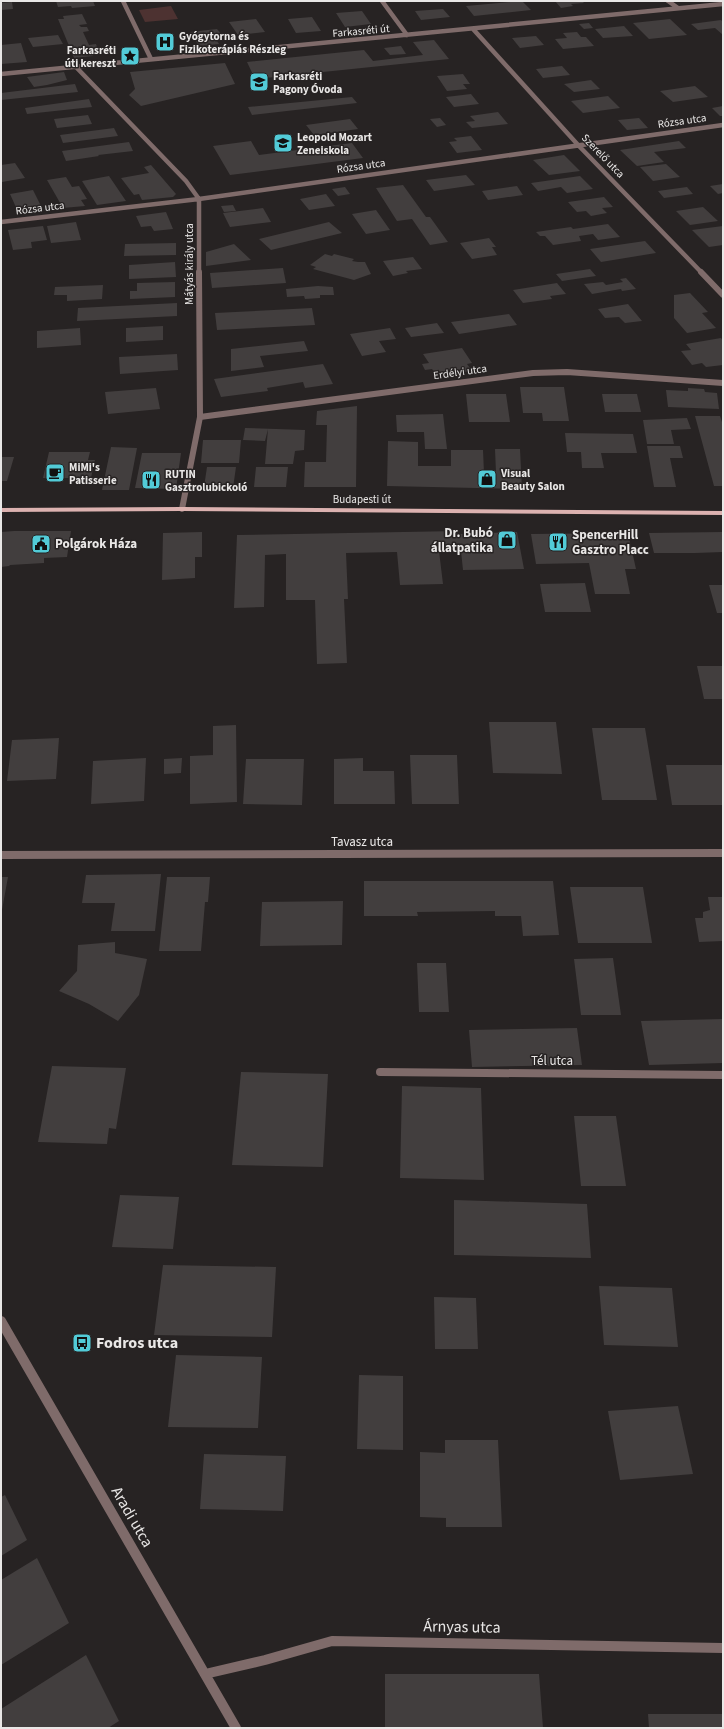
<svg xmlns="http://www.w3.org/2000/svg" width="724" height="1729" viewBox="0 0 724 1729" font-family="'Source Sans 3',sans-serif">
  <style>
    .green { fill: #4d3231 }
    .building { fill: #423e3e }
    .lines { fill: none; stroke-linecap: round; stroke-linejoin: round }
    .minor-far3 { stroke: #7f6b6a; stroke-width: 4.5 }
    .minor-far2 { stroke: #7f6b6a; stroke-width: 6 }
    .minor-far1 { stroke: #7f6b6a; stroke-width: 8 }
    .minor { stroke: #7f6b6a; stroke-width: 10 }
    .primary { fill: #dcb2b0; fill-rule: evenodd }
    .labels { text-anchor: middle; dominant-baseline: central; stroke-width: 3; stroke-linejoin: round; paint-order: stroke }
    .far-street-label { font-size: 11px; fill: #e9e7e6; stroke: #272323 }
    .far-poi-label { font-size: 11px; font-weight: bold; fill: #e9e7e6; stroke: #272323; text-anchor: start }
    .poi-label { font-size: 13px; font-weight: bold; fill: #e9e7e6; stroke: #272323; text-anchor: start }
    .street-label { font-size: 13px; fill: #e9e7e6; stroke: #272323 }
    .near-poi-label { font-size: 16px; font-weight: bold; fill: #e9e7e6; stroke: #272323; text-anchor: start }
    .near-street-label { font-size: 16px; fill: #e9e7e6; stroke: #272323 }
  </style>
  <rect width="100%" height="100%" fill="#272323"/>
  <path class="green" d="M171 6 178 19 145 22 139 10Z"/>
  <path class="building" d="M56 1H93L95 6 72 8 71 6 58 7Z
    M522 1 531 10 474 16 466 6Z
    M555 1H582L584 3 571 4 573 6 561 8Z
    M12 2 13 9 1 10V3Z
    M443 9 450 17 421 20 415 11Z
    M362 11 371 24 345 27 336 13Z
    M82 14 87 24 79 25 81 27H87L89 31 83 32 89 45 96 44 98 50 91 51 93 56 74 58 58 19H64L63 16Z
    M312 17 321 31 296 33 288 19Z
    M256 19 265 32 238 35 229 22Z
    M670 19 687 35 649 39 633 23Z
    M721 20 723 22V35L715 28 698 30 691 24Z
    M589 23 593 28 584 29 579 24Z
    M624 26 633 36 603 38 595 29Z
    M217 29 222 35 214 36 219 44 199 46 190 32Z
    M577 32 581 37H586L594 46 563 49 555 39 567 38 563 33Z
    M58 35 63 44 33 47 28 38Z
    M536 36 544 45 520 48 512 38Z
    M434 40 449 59 255 79 247 62 364 50 373 61 423 55 413 42Z
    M21 43 27 62 1 64V45Z
    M401 46 406 54 390 55 384 48Z
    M225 63 235 84 141 106 129 95 135 89 130 72Z
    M562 66 570 75 543 78 536 69Z
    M64 72 67 80 47 85 34 87 27 77Z
    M463 74 470 84H463L467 89 447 91 437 76Z
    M591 80 600 89 574 92 564 84Z
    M75 84 78 92 1 100V93Z
    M695 86 708 97 673 102 660 91Z
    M471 94 479 104 454 107 446 97Z
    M608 96 620 108 583 113 571 101Z
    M352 97 357 103 252 115 248 107Z
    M89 99 92 107 27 114 25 108Z
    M723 106V116H720L712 108Z
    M498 112 508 124 472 128 466 122 475 121 470 116Z
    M88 115 92 124 57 128 54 119Z
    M440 118 446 125 437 127 430 119Z
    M639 118 648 128 627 130 618 120Z
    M350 119 358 129 314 135 306 125Z
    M114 128 118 136 63 143 60 135Z
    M471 136 482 150 457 153 449 142 457 141 454 138Z
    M251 141 259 155 352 143 363 158 230 175 213 146Z
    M679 141 686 148 654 152 664 162 637 166 620 150Z
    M129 142 133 151 98 155 99 156 66 161 62 151Z
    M564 155 580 171 549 175 533 160Z
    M15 163 25 178 2 182 1 165Z
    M666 164 680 177 653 181 640 167Z
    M151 165 176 194 173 197 142 200 139 194 134 195 121 178 149 173 144 167Z
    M466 175 475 185 434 191 426 180Z
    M109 176 126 201 97 205 82 181Z
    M580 176 593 189 567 193 561 187 538 191 531 183Z
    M66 177 72 187 79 186 87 199 81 200 85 206 63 208 47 180Z
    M723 184V193L718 194 710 186Z
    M403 185 426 217H430L448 242 430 245 412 219 397 221 376 188Z
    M517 186 523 195 488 200 482 191Z
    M345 187 350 194 338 196 332 189Z
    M687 187 693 194 664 198 658 191Z
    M33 190 43 210 19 214 10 194Z
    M326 194 335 206 309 210 300 199Z
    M604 197 613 207 602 208 607 213 591 216 586 211 577 212 568 202Z
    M233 205 236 211 224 212 221 206Z
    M703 207 718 221 690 225 676 211Z
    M263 208 271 222 230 227 223 213Z
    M376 210 390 230 366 234 352 214Z
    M166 212 173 229 154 231 151 226 141 227 136 216Z
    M76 222 81 240 51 243 47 226Z
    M329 222 342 233 271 250 259 239Z
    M608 224 620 237 598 240 593 234 579 236 581 241 553 245 545 236H540L536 232 571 227 573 229Z
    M43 226 47 240 31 242 32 248 13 250 8 230Z
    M723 226V245L709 247 692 230Z
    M489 238 496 247H492L497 255 472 259 460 243Z
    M645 241 656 253 601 262 590 249Z
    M176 243V255L124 256 125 244Z
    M234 244 251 260 206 266V252Z
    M325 254 332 256 334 254 354 259 352 261 358 262H365L371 274 354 280 313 269 316 267 310 265Z
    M413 257 422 269 406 271 408 273 393 276 383 261Z
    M175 262 176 277 129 279V265Z
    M283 268 286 283 212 288 210 273Z
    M590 269 596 276 562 281 556 274Z
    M626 278 636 289 622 291 621 289 592 294 584 284 603 282 606 285 623 282 620 279Z
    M175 282V297L130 299V291H137V283Z
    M557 283 566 294 550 296 552 299 523 303 513 290Z
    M103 285 102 299 67 301V295H54L55 287Z
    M318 286 333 287 334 295H320V298L305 299 304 296 287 297 286 289Z
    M690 293 708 312 702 313 716 328 687 333 674 318V295Z
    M177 303V316L77 321 78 308Z
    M628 304 642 321 625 323 619 317 605 318 598 309Z
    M312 308 315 325 217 330 215 313Z
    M509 314 517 325 459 334 451 322Z
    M437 323 444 333 411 337 405 328Z
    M163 326V340L126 342V328Z
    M80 328 81 345 37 348V331Z
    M390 328 396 339 379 341 386 352 362 356 350 334Z
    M721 338 723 341V365L706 367 702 363 692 365 681 351 691 350 686 344Z
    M304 341 308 351 260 356 264 367 231 371V349Z
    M462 348 472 363 467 364 472 371 437 376 432 369 425 370 422 364 429 363 423 354Z
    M177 354 178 370 120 374 119 357Z
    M323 364 333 384 305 388 303 382 267 388 268 391 221 397 214 379Z
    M520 387H564L569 421H543L542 413H523Z
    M156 388 160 409 108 414 105 392Z
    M688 388 704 389 705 392 717 393 719 409 668 407 666 390 688 391Z
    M466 394H506L510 422H469Z
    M602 394H637L641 412H605Z
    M357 406 356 487H304L305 462H326L327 425H316L317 411Z
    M443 414 447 449H425L424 432H397L396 415Z
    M695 416H720L723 425V486H714Z
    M687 418 691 429 671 430 674 444H647L643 420Z
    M245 428 305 430 304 450 295 451 293 464H265L268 429 265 441 243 440Z
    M565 433 633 434 637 453H601L604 468H582L581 452H567Z
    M203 440H241L239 463H201Z
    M388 441 418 442V466H451V450H483L484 473H496L495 449H520L522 489 387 486Z
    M647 446H680L683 458H670L676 487H654Z
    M111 447 137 448 129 490H102Z
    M49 452H90L88 460H95L91 478H43Z
    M142 453H181L176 489 135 488Z
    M1 457H14L7 481H1Z
    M207 467H236L233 488 204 487Z
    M256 467H288L286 487H254Z
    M14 531H71L67 557 44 558V563L10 565 9 566 1 567V532Z
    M458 531V534L517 532 524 569 463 570 461 551H439L443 584 400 585 397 552 346 553 348 599H344L347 663 317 664 315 600H286V554L265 555 264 607 234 608 237 535Z
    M202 532V557H195V578L162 580 163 533Z
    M723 532V552L695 553H654L649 533Z
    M628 533 636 569H625L630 594H595L589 563 536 564 531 534Z
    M585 583 591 612H545L540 584Z
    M709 585H723V613H717Z
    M697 666H723V699H704Z
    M489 722H556L562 774 493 773Z
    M236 725 237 802 190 804V756L213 755V726Z
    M592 728H645L657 800H602Z
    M59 738 56 779 7 781 12 740Z
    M410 755H457L459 804H412Z
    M146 758 144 801 91 804 93 761Z
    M182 758 181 773 164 774V759Z
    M363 758V771H394L395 804H334V759Z
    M246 759H304L302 805 243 804Z
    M666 765H723V805H672Z
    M161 874 155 931H111L115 903H82L86 875Z
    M1 877H8L2 910H1Z
    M167 877H210L208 902H205L201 951H159Z
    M364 881H553L559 935 523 936 521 916H495V911L417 912 418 916H364Z
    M570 887H643L652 943H578Z
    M708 897H723V941L699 942 695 918H703V912L710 910Z
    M343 901 342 945 260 946 262 902Z
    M115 942V953L147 959 139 995 118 1021 89 1004 59 991 77 971 78 945Z
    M613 958 621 1015H581L574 959Z
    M417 963H446L449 1012H419Z
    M723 1019V1063L649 1065 641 1021Z
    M577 1028 582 1065 472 1067 469 1030Z
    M52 1066 126 1068 116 1129 109 1128 107 1144 38 1142Z
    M241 1072 328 1074 323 1167 232 1165Z
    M402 1086 481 1088 484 1180 400 1178Z
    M574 1116H616L626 1186H581Z
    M120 1195 179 1197 173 1249 112 1247Z
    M454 1200 587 1204 591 1258 454 1255Z
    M163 1265 276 1267 272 1337 154 1335Z
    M599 1286 672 1288 678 1347 604 1345Z
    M434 1297 476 1298 478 1349H435Z
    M176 1355 262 1357 258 1428 168 1427Z
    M359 1375 403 1376V1450L357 1449Z
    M678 1406 693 1474 620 1480 608 1411Z
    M445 1440H498L502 1527H446V1518L420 1517V1452L445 1453Z
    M204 1454 286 1456 283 1511 200 1509Z
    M5 1495 27 1540 1 1556V1497Z
    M37 1558 69 1623 1 1665V1580Z
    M86 1655 119 1721 108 1728H3L1 1723V1709Z
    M385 1674H539L543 1728H385Z
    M648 1714H723V1728H649Z"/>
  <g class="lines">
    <path class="minor-far3" d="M123 1 151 59
      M382 1 407 35
      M668 1 678 8
      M473 29 579 146 702 273
      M75 66 186 181 199 199V273
      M1 74 723 4
      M1 222 199 199 723 125"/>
    <path class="minor-far2" d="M701 272 723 295
      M200 417 533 373 567 372 723 383
      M182 509 200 417 199 272"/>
    <path class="minor-far1" d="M1 855 723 853
      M380 1072 723 1075"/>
    <path class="minor" d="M1 1321 236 1728
      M205 1674 265 1660 332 1641 723 1648"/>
    <path class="primary" d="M182 507 723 511V515L182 511 1 512V508Z"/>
  </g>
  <defs>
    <g id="hospital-square" transform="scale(1)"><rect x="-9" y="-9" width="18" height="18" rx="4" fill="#52cbd7" stroke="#272323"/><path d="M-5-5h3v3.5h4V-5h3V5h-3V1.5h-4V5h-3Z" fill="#111"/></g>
    <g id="sight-square" transform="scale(1)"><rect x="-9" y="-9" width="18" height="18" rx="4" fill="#52cbd7" stroke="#272323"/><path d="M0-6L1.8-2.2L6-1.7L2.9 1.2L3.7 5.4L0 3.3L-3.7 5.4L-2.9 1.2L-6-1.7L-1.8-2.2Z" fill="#111"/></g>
    <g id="school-square" transform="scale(1)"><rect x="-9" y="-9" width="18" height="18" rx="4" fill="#52cbd7" stroke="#272323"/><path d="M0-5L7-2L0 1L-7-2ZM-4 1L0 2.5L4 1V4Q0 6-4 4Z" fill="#111"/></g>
    <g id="cafe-square" transform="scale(1)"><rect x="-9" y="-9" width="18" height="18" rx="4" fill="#52cbd7" stroke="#272323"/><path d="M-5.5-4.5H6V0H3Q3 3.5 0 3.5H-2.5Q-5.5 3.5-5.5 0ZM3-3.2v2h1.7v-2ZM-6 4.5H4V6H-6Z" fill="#111"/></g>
    <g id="shop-square" transform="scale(1)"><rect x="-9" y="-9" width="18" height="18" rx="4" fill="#52cbd7" stroke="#272323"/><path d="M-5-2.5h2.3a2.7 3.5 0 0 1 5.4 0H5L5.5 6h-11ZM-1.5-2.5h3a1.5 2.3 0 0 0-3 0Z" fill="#111"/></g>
    <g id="restaurant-square" transform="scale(1)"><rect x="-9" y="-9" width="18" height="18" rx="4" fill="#52cbd7" stroke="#272323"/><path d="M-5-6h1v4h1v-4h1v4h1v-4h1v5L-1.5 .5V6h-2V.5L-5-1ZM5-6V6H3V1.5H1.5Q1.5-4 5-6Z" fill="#111"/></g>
    <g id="civic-square" transform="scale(1)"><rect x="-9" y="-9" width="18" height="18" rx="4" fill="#52cbd7" stroke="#272323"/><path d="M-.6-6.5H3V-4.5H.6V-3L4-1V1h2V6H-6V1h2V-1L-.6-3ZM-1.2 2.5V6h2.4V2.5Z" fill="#111"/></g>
    <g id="bus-square" transform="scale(1)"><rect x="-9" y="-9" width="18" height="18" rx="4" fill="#52cbd7" stroke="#272323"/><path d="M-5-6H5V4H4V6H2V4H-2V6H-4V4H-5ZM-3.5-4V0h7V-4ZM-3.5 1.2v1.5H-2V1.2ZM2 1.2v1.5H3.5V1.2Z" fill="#111"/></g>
  </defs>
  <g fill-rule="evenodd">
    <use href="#hospital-square" x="165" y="42"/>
    <use href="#sight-square" x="130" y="56"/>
    <use href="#school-square" x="259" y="82"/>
    <use href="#school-square" x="283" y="143"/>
    <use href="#cafe-square" x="55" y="473"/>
    <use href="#shop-square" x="487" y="479"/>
    <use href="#restaurant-square" x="151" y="480"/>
    <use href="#shop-square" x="507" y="540"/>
    <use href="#restaurant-square" x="558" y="542"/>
    <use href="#civic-square" x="41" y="544"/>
    <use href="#bus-square" x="82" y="1343"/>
  </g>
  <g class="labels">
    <g class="far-street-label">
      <text transform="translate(361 31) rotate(-5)">Farkasréti út</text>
      <text transform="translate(682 121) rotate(-8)">Rózsa utca</text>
      <text transform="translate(603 156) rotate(46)">Szerelő utca</text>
      <text transform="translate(361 166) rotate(-8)">Rózsa utca</text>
      <text transform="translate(40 208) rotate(-7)">Rózsa utca</text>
      <text transform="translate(189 264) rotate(-90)">Mátyás király utca</text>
      <text transform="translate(460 372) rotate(-8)">Erdélyi utca</text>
      <text x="362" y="499">Budapesti út</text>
    </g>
    <g class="far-poi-label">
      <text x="179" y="36">Gyógytorna és<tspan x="179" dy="13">Fizikoterápiás Részleg</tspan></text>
      <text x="116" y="50" text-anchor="end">Farkasréti<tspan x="116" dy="13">úti kereszt</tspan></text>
      <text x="273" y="76">Farkasréti<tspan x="273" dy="13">Pagony Óvoda</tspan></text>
      <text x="297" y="137">Leopold Mozart<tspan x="297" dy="13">Zeneiskola</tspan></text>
      <text x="69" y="467">MiMi's<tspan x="69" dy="13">Patisserie</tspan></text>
      <text x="501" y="473">Visual<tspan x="501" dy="13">Beauty Salon</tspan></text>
      <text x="165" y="474">RUTIN<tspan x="165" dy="13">Gasztrolubickoló</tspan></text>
    </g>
    <g class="poi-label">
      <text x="493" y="533" text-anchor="end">Dr. Bubó<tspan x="493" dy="15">állatpatika</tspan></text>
      <text x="572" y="535">SpencerHill<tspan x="572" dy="15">Gasztro Placc</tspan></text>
      <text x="55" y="544">Polgárok Háza</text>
    </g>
    <g class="street-label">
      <text x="362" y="842">Tavasz utca</text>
      <text x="552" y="1061">Tél utca</text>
    </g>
    <g class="near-poi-label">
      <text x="96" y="1343">Fodros utca</text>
    </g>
    <g class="near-street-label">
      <text transform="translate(132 1517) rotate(60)">Aradi utca</text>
      <text transform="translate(462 1627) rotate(1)">Árnyas utca</text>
    </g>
  </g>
  <rect width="724" height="1729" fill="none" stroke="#e9e7e6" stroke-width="4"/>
</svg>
